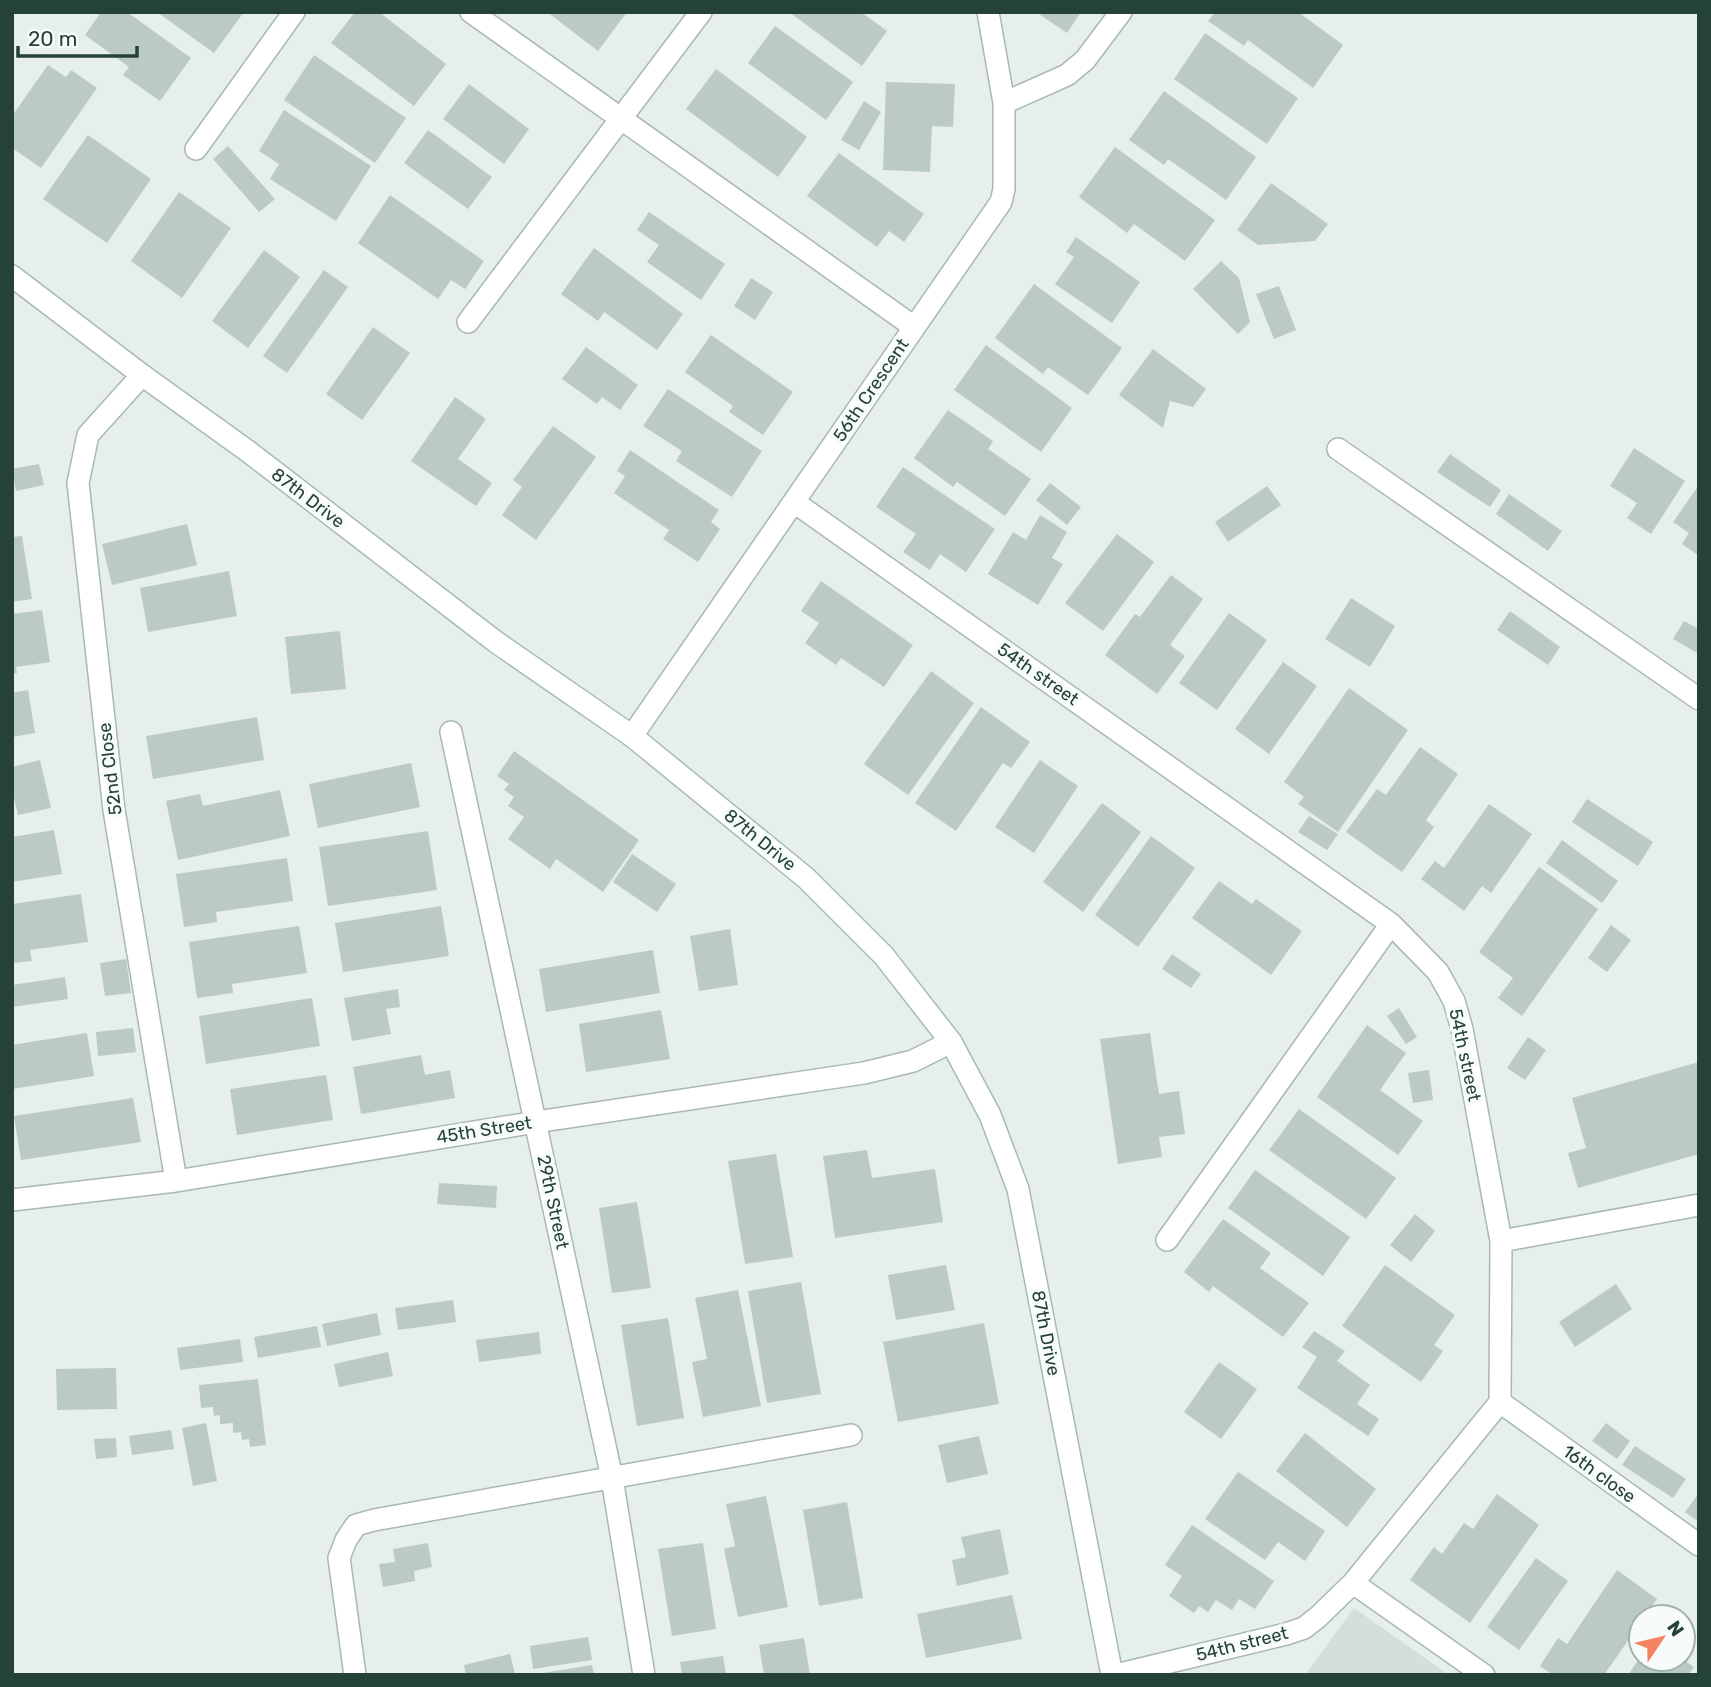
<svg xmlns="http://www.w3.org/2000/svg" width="1711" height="1687" viewBox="0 0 1711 1687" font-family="Rubik,sans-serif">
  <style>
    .built { fill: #d4dfda }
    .building { fill: #bbcac4 }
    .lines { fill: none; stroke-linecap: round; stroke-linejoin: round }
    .street-casing { stroke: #a8b8b2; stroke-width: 24 }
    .secondary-casing { stroke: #a4bbb3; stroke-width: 24 }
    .street { stroke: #fff; stroke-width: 21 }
    .secondary { stroke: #fff; stroke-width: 21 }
    .labels { text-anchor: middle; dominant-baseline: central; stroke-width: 7; stroke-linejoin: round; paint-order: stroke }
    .street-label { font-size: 18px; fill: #24423a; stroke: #f7fbf9 }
  </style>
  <rect width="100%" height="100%" fill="#e6efeb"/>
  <path class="built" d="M1354 1608 1449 1675H1305Z"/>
  <path class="building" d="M101 12H127L191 58 160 101 123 75 129 67 85 35Z
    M157 12H244L214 53Z
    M355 12H379L446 64 414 106 331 43Z
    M547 12H627L598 51Z
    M789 12H861L887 31 862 66Z
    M1036 12H1081L1067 33Z
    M1215 12H1298L1343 45 1313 88 1248 40 1244 46 1208 21Z
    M775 26 853 82 826 120 748 63Z
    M1205 33 1298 98 1267 144 1174 79Z
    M314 55 406 118 375 163 284 100Z
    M48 65 66 77 71 70 97 88 41 168 12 148V116Z
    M716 69 807 137 778 177 686 109Z
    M886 82 955 84 953 127 932 126 930 172 883 170Z
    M469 84 529 129 504 164 443 119Z
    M1164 91 1256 157 1226 200 1168 159 1164 165 1129 140Z
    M864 101 881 112 859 150 841 140Z
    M284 110 371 166 336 221 270 179 279 164 259 151Z
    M428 130 492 177 468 209 404 163Z
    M88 135 151 179 107 243 43 199Z
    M228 146 275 199 259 212 213 159Z
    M1115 147 1215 220 1185 261 1134 224 1127 233 1079 197Z
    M839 153 924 214 904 242 889 231 877 247 807 196Z
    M1271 183 1328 224 1315 241 1258 245 1237 230Z
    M179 192 231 228 182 298 131 261Z
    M390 195 484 261 465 289 451 280 438 299 358 243Z
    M649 212 725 264 701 300 647 262 659 245 637 230Z
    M1076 237 1140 282 1112 323 1055 284 1074 257 1066 252Z
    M594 248 683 314 657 350 604 312 598 321 561 294Z
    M264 250 300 277 248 348 212 321Z
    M1221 261 1239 278 1250 322 1238 334 1193 289Z
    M324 270 348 287 287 373 263 356Z
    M751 278 773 292 755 320 734 306Z
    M1034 284 1122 348 1088 395 1048 367 1043 374 995 338Z
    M1279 286 1296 330 1274 339 1256 294Z
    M373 327 410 353 362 420 326 394Z
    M711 335 793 392 763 435 729 412 733 406 685 372Z
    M986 345 1072 408 1041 452 954 390Z
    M586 347 638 385 620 410 602 397 597 404 562 379Z
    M1153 349 1206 389 1193 407 1170 401 1163 428 1119 395Z
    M668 389 762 451 732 497 676 461 682 451 643 426Z
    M455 397 486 419 458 459 492 483 476 506 411 461Z
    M948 410 993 441 988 449 1031 479 1005 516 957 482 953 487 914 458Z
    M553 426 596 457 536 540 502 515 522 487 513 480Z
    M1634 448 1685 481 1651 534 1627 518 1637 503 1610 486Z
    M630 450 719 510 711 522 720 529 698 562 663 539 669 530 614 493 625 476 617 471Z
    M1450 454 1501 490 1490 507 1437 472Z
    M39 464 44 485 16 491 12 469Z
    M903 467 995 529 966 572 940 554 930 570 903 552 916 534 876 507Z
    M1050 483 1081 507 1067 525 1036 500Z
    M1699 485V556L1682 544 1689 533 1673 522Z
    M1267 486 1281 505 1228 542 1215 522Z
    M1509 494 1562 531 1548 551 1496 514Z
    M1040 515 1067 532 1052 558 1063 564 1038 605 988 574 1013 532 1026 540Z
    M187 524 197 565 112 585 102 544Z
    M1117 534 1154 562 1103 631 1065 603Z
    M22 536 32 599 12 602V537Z
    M229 571 237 616 148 632 140 588Z
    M1171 575 1203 599 1170 645 1185 656 1157 694 1105 655 1135 614 1140 617Z
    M821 581 913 645 884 687 841 658 836 665 805 643 819 623 801 611Z
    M1351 598 1395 626 1370 667 1325 639Z
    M42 610 50 662 16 667 17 673 12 674V614Z
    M1510 611 1560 647 1548 665 1497 630Z
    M1229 613 1267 640 1217 710 1179 683Z
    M1684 621 1699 629V654L1673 639Z
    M340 631 346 689 291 694 285 637Z
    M1283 662 1317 686 1269 754 1235 729Z
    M931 671 974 703 908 795 864 764Z
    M1349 688 1408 730 1338 832 1298 804 1304 797 1284 782Z
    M28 690 35 733 12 737V693Z
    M981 707 1030 742 1011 768 1003 763 956 831 915 803Z
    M257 717 264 760 153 779 146 736Z
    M1420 747 1458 774 1426 820 1434 827 1402 872 1346 832 1377 789 1386 795Z
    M514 751 639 840 603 892 556 859 550 869 508 839 524 817 508 806 514 797 504 790 509 784 497 776Z
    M40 760 51 808 18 815 12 789V767Z
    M1040 760 1078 786 1034 853 995 827Z
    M411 763 420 807 318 828 309 784Z
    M280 790 290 836 178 860 166 801 200 794 203 806Z
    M1587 799 1653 842 1638 866 1572 822Z
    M1102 803 1141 832 1083 912 1043 882Z
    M1489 804 1532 834 1491 893 1482 886 1464 911 1421 879 1435 861 1444 868Z
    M1309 816 1338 834 1327 850 1298 832Z
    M54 830 62 874 12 882V837Z
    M428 831 437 890 328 906 319 847Z
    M1151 836 1195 868 1138 947 1095 915Z
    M1562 840 1618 881 1602 903 1546 863Z
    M632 854 676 884 657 912 613 882Z
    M287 858 293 901 216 912 217 922 184 927 176 874Z
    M1539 867 1598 909 1522 1016 1498 998 1513 978 1479 952Z
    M1219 881 1252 904 1256 899 1302 931 1271 975 1192 918Z
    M81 894 88 942 30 950 32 961 12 963V904Z
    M441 906 449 956 343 972 335 923Z
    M1611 925 1631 940 1607 972 1588 958Z
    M299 926 307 973 232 984 233 993 197 998 189 942Z
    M730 929 738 985 699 991 690 936Z
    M653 950 660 993 546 1012 539 969Z
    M1172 954 1201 974 1191 988 1162 969Z
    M126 959 131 993 105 996 100 963Z
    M65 977 68 999 12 1007V985Z
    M398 989 400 1007 386 1009 391 1034 352 1041 344 998Z
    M312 998 320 1046 206 1064 199 1016Z
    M1399 1008 1417 1037 1406 1044 1387 1016Z
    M661 1010 670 1059 586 1072 579 1024Z
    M1367 1025 1406 1053 1380 1090 1423 1121 1398 1155 1317 1097Z
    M133 1028 136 1052 98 1056 96 1032Z
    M87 1033 94 1076 12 1089V1045Z
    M1150 1033 1159 1094 1179 1091 1185 1134 1159 1137 1162 1157 1118 1164 1100 1039Z
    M1528 1037 1546 1050 1525 1080 1507 1068Z
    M421 1055 425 1075 450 1070 455 1098 361 1114 353 1067Z
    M1699 1062V1154L1578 1188 1568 1153 1586 1148 1572 1098Z
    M1429 1070 1433 1100 1413 1103 1408 1073Z
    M326 1075 333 1120 237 1135 230 1089Z
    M133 1098 141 1142 21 1160 14 1116Z
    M1299 1109 1396 1178 1366 1219 1269 1150Z
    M867 1150 872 1178 935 1169 943 1222 835 1238 823 1156Z
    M776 1154 793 1257 745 1264 728 1161Z
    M1255 1170 1350 1237 1323 1276 1228 1208Z
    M439 1183 497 1186 496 1208 437 1204Z
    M637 1202 651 1288 612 1293 599 1208Z
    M1415 1214 1435 1231 1411 1262 1390 1245Z
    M1223 1219 1271 1253 1260 1268 1309 1303 1283 1337 1213 1286 1209 1292 1184 1272Z
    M946 1265 955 1310 896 1320 888 1275Z
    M1385 1265 1455 1315 1434 1345 1443 1351 1421 1382 1342 1326Z
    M801 1282 821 1394 767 1403 748 1291Z
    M1616 1284 1632 1309 1575 1347 1559 1322Z
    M738 1290 761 1406 703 1417 692 1362 707 1359 695 1298Z
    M453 1300 456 1322 398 1330 395 1308Z
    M377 1313 381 1335 327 1346 322 1324Z
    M668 1318 684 1418 637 1426 621 1325Z
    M984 1323 999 1404 898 1422 883 1342Z
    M317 1326 321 1347 258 1358 254 1337Z
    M1314 1331 1345 1351 1337 1361 1370 1385 1357 1404 1379 1419 1368 1436 1297 1388 1317 1357 1302 1347Z
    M539 1332 541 1354 479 1362 476 1340Z
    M240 1339 243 1362 180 1370 177 1348Z
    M388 1352 393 1376 339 1387 334 1364Z
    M1219 1362 1257 1389 1221 1439 1184 1412Z
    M116 1368 117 1409 57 1410 56 1369Z
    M258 1379 266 1445 250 1447 249 1439 242 1440 241 1432 233 1433V1423L220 1424V1415L214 1416 213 1407 201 1408 199 1385Z
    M206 1423 217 1481 193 1486 182 1428Z
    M1606 1423 1630 1441 1617 1459 1592 1441Z
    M171 1430 174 1449 132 1455 129 1436Z
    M1305 1433 1376 1489 1347 1527 1276 1471Z
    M979 1436 988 1474 947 1483 938 1445Z
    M116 1438 117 1457 96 1459 94 1439Z
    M1635 1446 1686 1479 1673 1498 1622 1465Z
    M1238 1472 1325 1531 1305 1561 1278 1542 1265 1560 1205 1519Z
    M1699 1493V1522L1685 1512Z
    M1497 1494 1539 1525 1470 1623 1410 1580 1434 1547 1442 1554 1464 1523 1473 1529Z
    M766 1496 788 1607 738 1617 724 1549 735 1546 726 1504Z
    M847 1502 863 1598 819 1606 803 1510Z
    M1192 1525 1274 1581 1255 1609 1239 1599 1232 1610 1216 1600 1208 1612 1199 1606 1194 1613 1169 1596 1182 1576 1165 1565Z
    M1000 1529 1009 1574 957 1586 952 1560 966 1557 961 1537Z
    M428 1543 432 1567 414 1571 415 1581 383 1587 379 1564 395 1562 393 1549Z
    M703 1543 716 1629 672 1636 658 1549Z
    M1536 1558 1568 1581 1519 1650 1487 1627Z
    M1617 1570 1657 1599 1645 1617H1641V1622L1604 1675H1553L1540 1666 1558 1638 1567 1644Z
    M1012 1595 1022 1639 926 1658 917 1614Z
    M588 1637 592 1660 533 1669 530 1646Z
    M804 1638 810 1675H764L759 1645Z
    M510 1654 515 1674 466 1675 464 1665Z
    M723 1656 726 1675H682L680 1662Z
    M1639 1659H1682L1694 1667 1688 1675H1628Z
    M592 1665 594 1675H543V1673Z"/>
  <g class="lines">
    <g class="street-casing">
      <path id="street" d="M471 12 914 327
        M1004 103 1067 75 1085 60 1121 12
        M196 149 294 12
        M468 322 701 12
        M142 375 88 435 78 483 114 810 176 1181
        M1338 449 1699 699
        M794 502 1391 924 1438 972 1454 1001 1462 1029 1501 1241 1500 1402 1353 1583 1318 1617 1304 1628 1286 1634 1116 1675
        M451 732 612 1478 644 1675
        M632 736 1001 202 1004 189V103L988 12
        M12 1200 176 1181 536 1122 864 1073 913 1061 951 1042
        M1167 1240 1391 924
        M1501 1241 1699 1205
        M1500 1402 1699 1545
        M1353 1583 1484 1675
        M355 1675 339 1558 346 1540 356 1525 374 1520 851 1435"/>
    </g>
    <g class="secondary-casing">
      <path id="secondary" d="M12 276 142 375 249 452 496 642 632 736 806 878 884 956 951 1042 990 1115 1018 1189 1112 1675"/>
    </g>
    <use href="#street" class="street"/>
    <use href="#secondary" class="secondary"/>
  </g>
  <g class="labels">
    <g class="street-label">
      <text transform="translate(871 390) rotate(-56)">56th Crescent</text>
      <text transform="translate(308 498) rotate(37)">87th Drive</text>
      <text transform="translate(1038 674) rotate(35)">54th street</text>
      <text transform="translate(110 769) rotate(-97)">52nd Close</text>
      <text transform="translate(760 840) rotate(39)">87th Drive</text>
      <text transform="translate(1465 1055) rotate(78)">54th street</text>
      <text transform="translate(484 1130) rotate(-9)">45th Street</text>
      <text transform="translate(553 1202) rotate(78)">29th Street</text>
      <text transform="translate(1046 1333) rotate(79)">87th Drive</text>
      <text transform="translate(1599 1474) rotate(36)">16th close</text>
      <text transform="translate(1242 1644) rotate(-14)">54th street</text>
    </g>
  </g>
  <rect width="1711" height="1687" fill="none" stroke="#24423a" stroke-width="28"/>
  <g transform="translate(1662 1638) rotate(55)"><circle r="33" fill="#f7fbf9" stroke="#a3b1ad" stroke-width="2"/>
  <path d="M0-5L12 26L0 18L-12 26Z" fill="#f4845f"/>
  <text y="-10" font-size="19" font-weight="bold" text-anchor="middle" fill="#24423a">N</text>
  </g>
  <path d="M18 46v10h119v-10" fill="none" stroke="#24423a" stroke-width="3.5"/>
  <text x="28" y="46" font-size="21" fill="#24423a" stroke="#f7fbf9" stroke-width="5" paint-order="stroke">20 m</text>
</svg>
